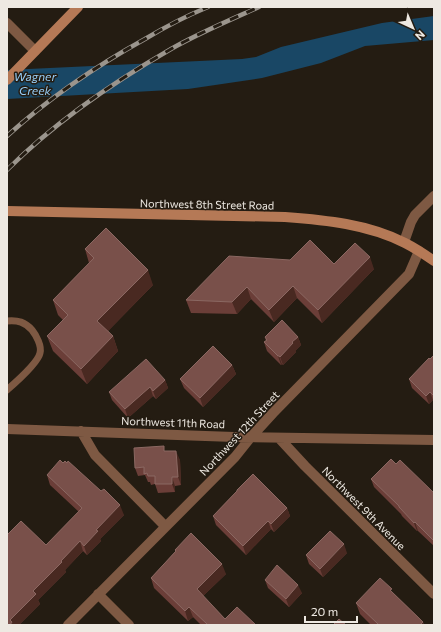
<svg xmlns="http://www.w3.org/2000/svg" width="441" height="632" viewBox="0 0 441 632" font-family="Commissioner,sans-serif">
  <style>
    .water { fill: #194765 }
    .lines { fill: none; stroke-linecap: round; stroke-linejoin: round }
    .lane { stroke: #7e5943; stroke-width: 7 }
    .street { stroke: #7e5943; stroke-width: 10 }
    .secondary { stroke: #b57956; stroke-width: 10 }
    .rail-casing { stroke: #9b958d; stroke-width: 4.5 }
    .rail { stroke: #241c12; stroke-width: 3; stroke-dasharray: 9; stroke-linecap: butt }
    .wall { fill: #6b3e38 }
    .shaded-wall { fill: #492921 }
    .building { fill: #79504a; stroke: #8b6862 }
    .labels { text-anchor: middle; dominant-baseline: central; stroke-width: 3; stroke-linejoin: round; paint-order: stroke }
    .street-label { font-size: 11px; fill: #eee9e2; stroke: #241c12 }
    .water-label { font-size: 12px; font-style: italic; fill: #96ccf5; stroke: #241c12 }
  </style>
  <rect width="100%" height="100%" fill="#241c12"/>
  <path class="water" d="M434 16V40L365 46 321 63 262 78 188 89 7 99V70L242 59 256 57 281 47 382 23Z"/>
  <g class="lines">
    <path class="lane" d="M7 321C18 320 25 322 32 330 36 335 42 346 40 353 38 363 15 383 7 390"/>
    <path class="street" d="M7 23 35 51
      M404 242 411 222 415 215 434 196
      M7 429 234 437 434 440
      M81 431 95 455 165 526
      M279 438 305 466 434 594
      M98 594 129 625
      M68 625 235 457 251 437 273 413 409 274 419 251"/>
    <path class="secondary" d="M7 80 78 7
      M7 211 285 217C325 220 368 224 405 243 415 248 424 254 434 261"/>
    <g class="rail-casing">
      <path id="rail" d="M7 136C49 98 96 66 145 39 165 27 186 16 208 7
        M7 170C55 122 112 83 171 49 199 33 230 20 259 7"/>
    </g>
    <use href="#rail" class="rail"/>
  </g>
  <path class="wall" d="M85 249 153 285 108 331 113 336 118 351 87 384 53 351 47 336 63 320 58 315 53 300 89 263Z
    M334 264 374 269 322 323 297 298 274 322 251 299 237 314 191 313 186 300Z
    M265 337H298L301 345 296 350V352L283 365 282 364 281 365 267 351 264 342 266 341Z
    M434 355V401L433 400 429 404 412 388 409 379Z
    M232 365 236 374 203 407 184 388 180 379Z
    M165 380 168 388 156 399 153 396 128 418 112 400 109 392Z
    M165 451 180 460 181 485 175 486V492L158 493 155 484 151 485 150 482H148L145 475 138 476 135 468Z
    M396 464 434 493V546L418 531H417L402 516 401 514 374 487 371 479Z
    M47 475 124 515 100 539 101 541 87 555 83 551 65 570 66 572 38 600 40 604 19 625H7L46 545 79 512 50 485Z
    M237 490 287 508 290 516 274 532 271 529 246 555 216 525 213 516 237 491Z
    M175 550 226 574 203 596 225 619 256 625H201L193 617 188 621 154 588 151 578 175 552Z
    M347 553 323 577 309 564 306 555Z
    M265 580 302 593 289 607 268 588Z
    M393 593 423 622 424 625H371L360 614 356 603Z"/>
  <path class="shaded-wall" d="M370 257 374 269 322 323 318 310Z
    M148 270 153 285 103 336 97 321Z
    M293 286 297 298 274 322 269 310Z
    M247 287 251 299 237 314 232 302Z
    M113 336 118 351 87 384 81 369Z
    M298 337 301 345 296 350V352L283 365 280 357 292 342Z
    M278 356H279L282 364 281 365Z
    M232 365 236 374 203 407 200 398Z
    M165 380 168 388 156 399 153 391Z
    M150 387 153 396 128 418 125 409Z
    M430 392 433 400 429 404 426 396Z
    M176 451 180 460 181 485 178 477Z
    M172 477 175 486V492L172 484Z
    M120 505 124 515 100 539 101 541 87 555 84 546 96 530Z
    M287 508 290 516 274 532 271 524Z
    M268 521 271 529 246 555 243 546Z
    M415 522 418 531H417L414 523Z
    M80 541 83 551 65 570 66 572 38 600 40 604 19 625H10V620L33 591 61 561Z
    M344 544 347 553 323 577 320 569Z
    M222 564 226 574 200 599 197 589Z
    M298 585 302 593 289 607 286 599Z
    M189 607 193 617 188 621 185 611Z
    M423 622 424 625H420Z"/>
  <path class="building" d="M106 228 148 270 97 321 113 336 81 369 47 336 68 315 53 300 94 258 85 249Z
    M310 240 334 264 355 243 370 257 318 310 293 286 269 310 247 287 232 302 186 300 229 256 290 260Z
    M282 320 298 337 292 342 293 343 280 357 279 356H278L264 342 267 340 265 337Z
    M213 346 232 365 200 398 180 379Z
    M434 355V396L430 392 426 396 409 379 429 358 430 359Z
    M146 359 165 380 153 391 150 387 125 409 109 392Z
    M164 446V451H176L178 477H172V484H155V476H148L147 473 144 474V467L135 468 134 448Z
    M391 459 396 464 400 460 434 493V541L415 522 414 523 399 507V506L371 479Z
    M60 460 63 463 65 461 67 463 68 461 101 491 104 489 120 505 96 530 98 531 84 546 80 541 61 561 62 562 33 591 36 594 10 620 12 622 10 625H7V535L21 521 46 545 82 508 47 475Z
    M253 474 287 508 271 524 268 521 243 546 213 516 237 491V490Z
    M330 531 344 544 320 569 306 555Z
    M191 533 222 564 197 589 225 619 237 607 256 625H208L189 607 185 611 151 578 176 551 175 550Z
    M277 565 298 585 286 599 265 580Z
    M380 578 392 589 390 590 423 622 420 625H379L356 603Z
    M339 619 346 625H333Z"/>
  <g class="labels">
    <g class="street-label">
      <text transform="translate(207 204) rotate(1)">Northwest 8th Street Road</text>
      <text transform="translate(173 422) rotate(2)">Northwest 11th Road</text>
      <text transform="translate(239 433) rotate(-47)">Northwest 12th Street</text>
      <text transform="translate(364 508) rotate(45)">Northwest 9th Avenue</text>
    </g>
    <g class="water-label">
      <text x="35" y="76">Wagner<tspan x="35" dy="14">Creek</tspan></text>
    </g>
  </g>
  <rect width="441" height="632" fill="none" stroke="#eee9e2" stroke-width="16"/>
  <g transform="translate(413 28) rotate(136)" stroke="#241c12" stroke-width="3" paint-order="stroke">
  <path d="M0-3L7 15L0 10L-7 15Z" fill="#eee9e2"/>
  <text y="-6" font-size="11" font-weight="bold" text-anchor="middle" fill="#eee9e2">N</text>
  </g>
  <path d="M305 616v6h52v-6" fill="none" stroke="#eee9e2" stroke-width="2"/>
  <text x="311" y="616" font-size="12" fill="#eee9e2" stroke="#241c12" stroke-width="3" paint-order="stroke">20 m</text>
</svg>
